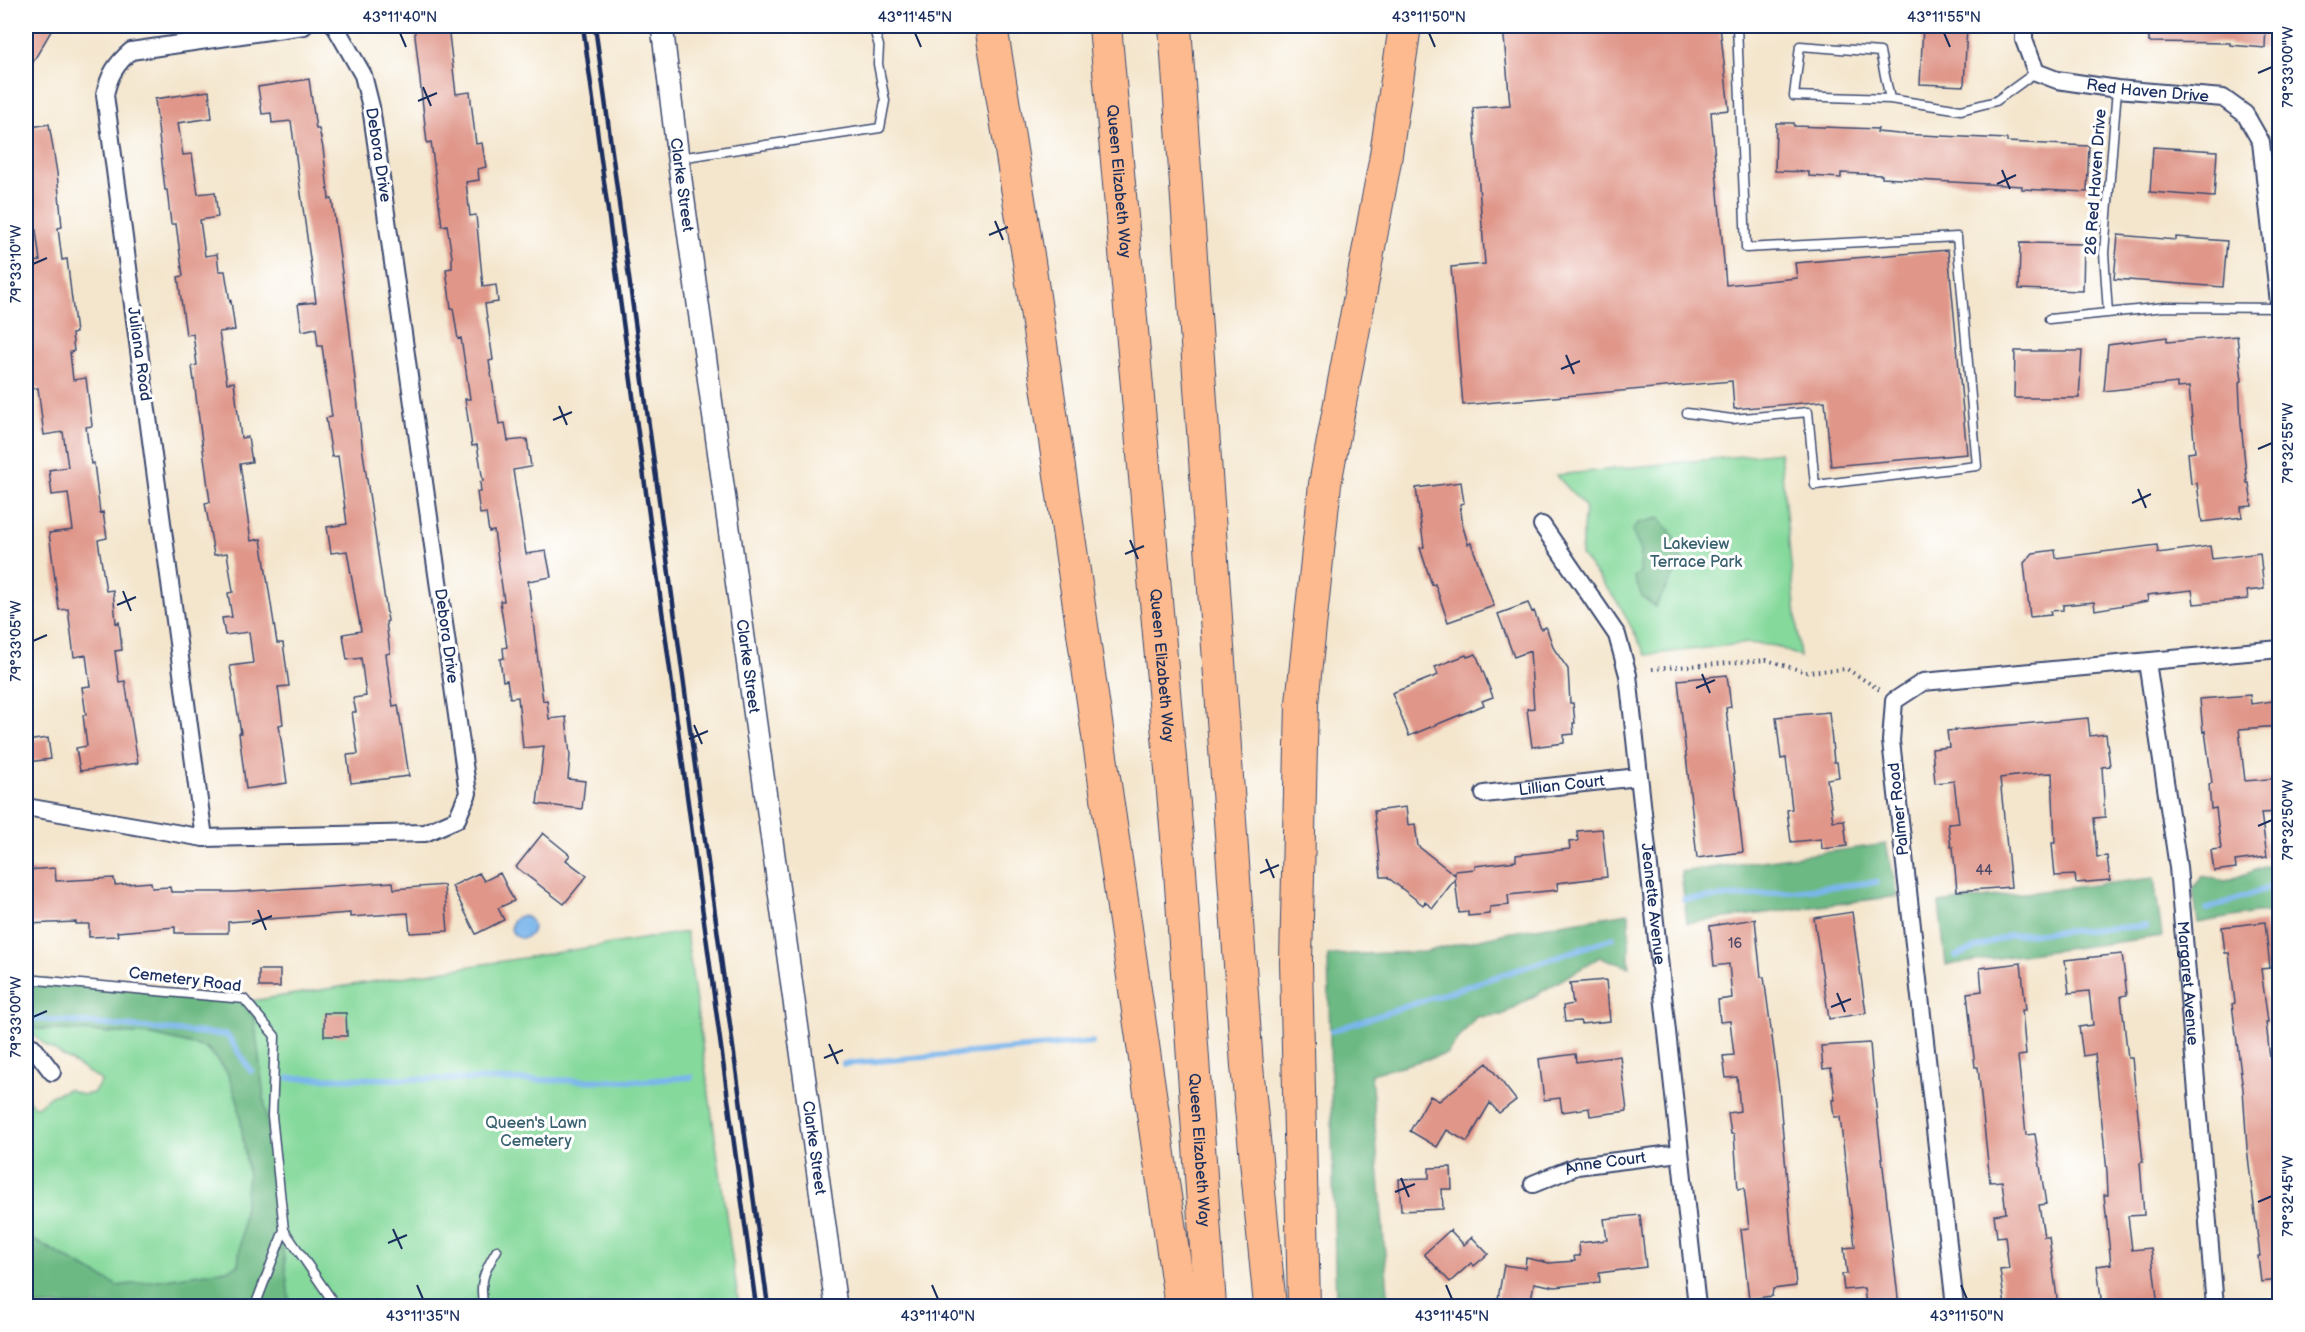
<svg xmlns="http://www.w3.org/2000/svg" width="2305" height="1332" viewBox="0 0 2305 1332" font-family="'Balsamiq Sans',sans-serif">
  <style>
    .green { fill: #85d99b; stroke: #50847c; stroke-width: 1.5 }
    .forest { fill: #6cb983; stroke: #447470; stroke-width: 1.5 }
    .water { fill: #7ab6ec; stroke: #4a72a5; stroke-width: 1.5 }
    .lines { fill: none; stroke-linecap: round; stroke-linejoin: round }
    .stream { stroke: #7ab6ec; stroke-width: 6 }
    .building { fill: #e0978a }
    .service-casing { stroke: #3c4a6f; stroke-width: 11 }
    .minor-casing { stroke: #3c4a6f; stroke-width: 20 }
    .tertiary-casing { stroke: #3c4a6f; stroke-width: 24 }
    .motorway-casing { stroke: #3c4a6f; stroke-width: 34 }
    .path { stroke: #3c4a6f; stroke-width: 4; stroke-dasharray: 1.5 4.5; stroke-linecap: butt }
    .service { stroke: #fff; stroke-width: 8 }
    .minor { stroke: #fff; stroke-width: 16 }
    .tertiary { stroke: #fff; stroke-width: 21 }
    .motorway { stroke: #fcba8e; stroke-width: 32 }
    .rail { stroke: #1b2f5e; stroke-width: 4.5 }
    .ticks { fill: none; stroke: #1b2f5e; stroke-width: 2 }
    .labels { text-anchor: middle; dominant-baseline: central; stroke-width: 6; stroke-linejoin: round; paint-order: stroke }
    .number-label { font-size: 14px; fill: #4c4969 }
    .street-label { font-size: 16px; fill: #1b2f5e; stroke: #fff }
    .park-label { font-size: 16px; fill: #3b6270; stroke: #fff }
    .neatline { fill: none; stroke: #1b2f5e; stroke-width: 2 }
    .ticks-label { font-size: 15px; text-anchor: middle; fill: #1b2f5e }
  </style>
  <rect width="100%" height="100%" fill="#fff"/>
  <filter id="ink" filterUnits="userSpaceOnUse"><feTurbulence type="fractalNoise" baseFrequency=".0167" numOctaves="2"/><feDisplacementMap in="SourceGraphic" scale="12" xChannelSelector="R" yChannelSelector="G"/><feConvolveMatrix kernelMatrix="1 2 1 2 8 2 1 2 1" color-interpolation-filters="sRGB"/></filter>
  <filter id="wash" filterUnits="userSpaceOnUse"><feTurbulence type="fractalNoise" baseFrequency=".008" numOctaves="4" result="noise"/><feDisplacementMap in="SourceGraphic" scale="24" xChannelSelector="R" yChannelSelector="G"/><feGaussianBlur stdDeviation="1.35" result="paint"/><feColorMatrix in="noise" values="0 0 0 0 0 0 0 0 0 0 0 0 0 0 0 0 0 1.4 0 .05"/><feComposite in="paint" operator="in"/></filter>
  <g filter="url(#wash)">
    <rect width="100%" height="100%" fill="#f4e6cd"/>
    <path class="green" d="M1780 452 1800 657 1776 646 1749 643 1646 655 1619 604 1581 555 1585 506 1556 475Z
      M686 932 739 1306H26L282 1299 252 1001Z
      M26 1028 153 1035 206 1048 227 1072 238 1101 248 1175 238 1265 227 1270 118 1286 26 1236V1083C26 1093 26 1103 37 1107L51 1096 68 1089 83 1095 93 1093 102 1081 44 1044Z"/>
    <path class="forest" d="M1660 518 1673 535 1682 561 1655 607 1642 596 1634 577 1640 572 1641 551 1632 531 1638 523Z
      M2279 797V912L2256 913 2198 923 2193 889 2202 876 2226 881 2275 863 2277 834 2270 810Z
      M1886 844 1898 896 1687 923 1681 872Z
      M2154 878 2162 936 1946 965 1939 903Z
      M1629 913V967L1600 957 1502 1015 1476 1017 1446 1054 1371 1074 1389 1306H1336L1328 955 1424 952 1506 933Z
      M26 978 252 1001 290 1306H26V1236L118 1286 227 1270 238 1265 248 1175 238 1101 227 1072 207 1048 153 1035 26 1028Z"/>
    <path class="water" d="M511 927a11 11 0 1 1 22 0a11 11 0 1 1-22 0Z"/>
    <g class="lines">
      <path class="stream" d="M1684 899 1744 896 1876 882
        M2207 909 2280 884
        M1956 956 2010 935 2145 926
        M26 1018 227 1035 251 1071
        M1332 1031 1613 938
        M844 1064 1092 1042
        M289 1078 644 1081 691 1077"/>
    </g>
    <g id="blocks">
      <path class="building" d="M26 26H54L26 74Z
        M414 26H448L456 94 470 92 476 144 482 143 486 167 478 169 479 180 466 182 470 216 476 215 483 287 496 285 498 302 485 304 493 360 489 361 499 424 505 423 508 441 527 439 531 467 513 470 526 554 546 551 551 577 528 581 543 701 547 700 549 719 566 717 570 756 568 779 585 781 582 809 537 804 544 746 523 748 518 697 510 698 507 680 503 681 500 659 504 658 503 648 507 647 500 601H504L494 531 489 532 486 513 480 514 477 492H481L480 482 483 481 477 445 472 446 465 399H470L466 371 461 338 458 339 453 308H451L446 269 452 268V257L447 225 442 226 431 142 427 143Z
        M1503 26H1720L1729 110 1711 112 1726 285 1797 278 1795 263 1948 250 1967 454 1831 466 1825 401 1734 409 1732 381 1463 405 1451 267 1485 264 1473 108 1510 105Z
        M1923 26H1967L1964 86 1920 84Z
        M2149 26H2266L2265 48 2230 45V43L2149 42Z
        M309 79 316 129H319L323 148 329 199H332L349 324 363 453 388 621 386 622 390 653 386 654 393 706 398 705 409 776 351 783 347 755 358 754 352 712H356L353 698 366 696 361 658 347 660 343 634 361 631 347 551 331 553 327 527 347 524 338 456 332 457 326 418 332 417 322 346H318L316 328 302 331 298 304 316 302 291 121 272 123 271 113 262 114 258 87Z
        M209 91 212 118 178 123 183 155 192 154 198 194 215 192 218 217 200 220 205 256 217 254 219 271H225L230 302 231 301 235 330 219 332 227 383 234 382 241 438 248 437 252 462 240 464 251 541 261 539 277 643H283L289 686 278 687 283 724 279 725 287 783 246 789 239 733H241L230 666 253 663 249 632 225 635 222 618 232 617 228 593 233 592 227 553 214 555 209 525 205 503 210 502 192 366 197 365 193 334 186 335 178 277 183 276 176 224H171L167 190H165L155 99Z
        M1776 123H1794V126L1878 129 1877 132 1899 134 2007 139V142L2089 146 2087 192 2022 189V186L1882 178V175L1841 173V178L1809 176V172L1775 171Z
        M49 124 57 173 62 227 58 228 62 260 67 259 76 333 72 334 74 351 70 352 73 380 86 378 92 426 86 427 91 464 94 463 100 513 103 512 107 538 98 540 106 591 113 590 116 623 119 622 122 650 115 651 119 682 125 681 138 763 80 771 76 748 87 746 83 715H86L82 687 90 686 86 655 74 657 68 609 59 610 49 533 73 530 68 493 52 495 49 470 68 467 63 432 44 435 38 388 30 389 26 360 33 359 26 307V263L40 261 36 230 26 231V128Z
        M2153 147 2217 151 2214 197 2150 192Z
        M2118 235 2176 240V237L2227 241 2223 287 2114 279Z
        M2020 243 2084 244 2083 291 2019 289Z
        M2237 336 2242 381 2239 382 2241 423 2247 483H2249L2252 506 2241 507 2242 517 2202 522 2197 483 2191 484 2188 453 2195 452 2189 387 2177 388V383L2104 391 2108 345 2167 337V342Z
        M2015 351H2082L2079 398H2014Z
        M1461 482 1464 503 1460 504 1463 527 1468 544 1471 543 1494 606 1448 622 1435 584 1432 585 1420 548 1424 547 1416 488Z
        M2157 545 2158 553 2210 546 2212 559 2260 553 2264 589 2247 591 2248 599 2194 604 2192 590 2147 595 2148 601 2095 610 2094 602 2063 605V610L2050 611 2051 615 2030 617 2024 563 2033 553 2055 550 2056 558Z
        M1528 603 1532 612 1534 611 1541 629 1546 627 1554 649 1568 669 1570 703H1573L1575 723H1573L1574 734 1564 735V743L1532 747 1527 709 1534 708 1530 651 1514 657 1498 614Z
        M1476 654 1493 697 1482 701 1484 705 1409 736 1392 693 1438 675 1435 667 1466 655 1467 657Z
        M1727 675 1731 707 1726 708 1743 852 1697 858 1678 680Z
        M2250 695 2251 704 2280 700V726L2239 729 2245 781 2280 778V812L2261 813 2267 857 2235 861 2236 868 2214 871 2211 850 2221 849 2216 808 2211 809 2209 784 2212 783 2205 731 2203 732 2200 699Z
        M1829 712 1834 762H1837L1839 777 1827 779 1833 821 1844 820 1847 846 1822 849 1821 839 1791 842 1787 810 1792 809 1786 758 1781 759 1776 717Z
        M2088 718 2090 736 2106 734 2110 766 2102 767 2105 817 2094 818 2097 857 2107 856 2110 880 2076 883 2075 875 2055 876 2052 843H2055L2052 773 2032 774 2000 778 2011 887 1957 891 1953 847H1951L1948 824 1959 823 1954 781 1935 783 1932 749 1949 747 1947 731Z
        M48 738 51 759 28 762 26 741Z
        M1406 807 1408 825 1415 824 1418 846 1455 875V871L1475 869V866L1516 861V855L1570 849 1569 842 1578 841 1577 831 1602 829 1607 877 1557 883 1558 890 1508 895 1509 905 1490 907V914L1468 916V912L1459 913 1455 879 1433 908 1425 902 1423 905 1387 877H1381L1374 811Z
        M543 833 570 855 566 860 587 876 564 904 516 867Z
        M55 868 56 881 114 878 115 885 151 882 152 888 170 887 171 892H234L393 882 394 889 444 885 448 931 410 933 408 913 350 917V913L228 922V933H175V927L117 932 118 936 89 937V924H76V922L27 924 26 870Z
        M479 873 484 881 500 873 514 901 498 908 504 920 476 934 452 886Z
        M1852 912 1866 1013 1829 1019 1814 918Z
        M1755 919 1761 977H1764L1779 1089 1796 1286 1773 1289 1772 1296 1749 1299 1741 1229 1749 1228 1744 1188 1738 1189 1734 1134H1731L1728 1113 1740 1111 1737 1077 1726 1078 1723 1056 1734 1055 1730 1021 1720 1022 1718 1000 1732 998 1729 964 1714 966 1710 926Z
        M2265 922 2270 968 2261 969 2268 1022H2266L2270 1059 2276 1058 2280 1088V1280L2261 1282 2258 1256H2260L2247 1148 2243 1089 2232 1004 2235 1003 2229 953H2225L2222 927Z
        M2122 954 2127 995 2121 996 2128 1058H2132L2143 1162 2140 1163 2144 1215 2128 1216 2132 1250 2151 1248 2158 1306H2102L2097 1266 2111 1264 2104 1195H2108L2107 1172 2095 1054 2083 1056 2079 1027 2093 1025 2089 991 2069 993 2065 960Z
        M2021 963 2026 1010H2022L2026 1055 2018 1056 2026 1135 2035 1134 2046 1204 2039 1205 2044 1237H2049L2058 1306H2005L2000 1270 2009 1269 2005 1236 1997 1237 1994 1215 2006 1213 2002 1181 1990 1182 1978 1067H1975L1967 993 1982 991 1980 968Z
        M259 970H280V987H259Z
        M1606 980 1610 1021 1581 1024 1580 1021 1565 1022 1563 1006 1573 1004 1570 983Z
        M324 1013H346L347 1036H324Z
        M1870 1043 1873 1080 1899 1306H1866L1864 1288 1844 1290 1842 1274H1847L1844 1248 1855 1247 1840 1117H1834L1832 1100H1835L1831 1068 1823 1069 1821 1046Z
        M1575 1054 1576 1062 1620 1056 1627 1111 1590 1116 1589 1108 1562 1112 1560 1098 1544 1100 1539 1059Z
        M1487 1063 1516 1100 1499 1113 1490 1103 1467 1142 1447 1130 1437 1147 1410 1131 1430 1096 1439 1101Z
        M1451 1167 1452 1189H1442L1443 1209 1401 1211 1399 1179 1429 1178V1168Z
        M1640 1215 1646 1267 1599 1273 1600 1282 1555 1287 1534 1283 1530 1306 1497 1304 1504 1265 1525 1268 1526 1258 1549 1263 1575 1261 1574 1256H1580L1579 1243 1607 1240 1604 1219Z
        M1450 1230 1464 1245 1472 1237 1488 1254 1474 1266 1471 1263 1450 1282 1424 1254Z"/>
    </g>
  </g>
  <g filter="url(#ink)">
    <use href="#blocks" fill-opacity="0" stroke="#3c4a6f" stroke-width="1.5"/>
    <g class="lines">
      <g class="service-casing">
        <path id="service" d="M1890 99 1880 52 1800 46 1794 96 1890 99 1961 110 1996 101 2036 72
          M679 158 880 128 885 101 878 64 879 46 873 26
          M2108 313 2104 253 2117 89
          M2049 319 2165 307 2279 308
          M1687 413 1732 419 1808 412 1815 485 1977 466 1957 237 1746 248 1737 26
          M26 979 244 999 275 1036 272 1116 284 1230 255 1306
          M284 1230 336 1306
          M484 1306C478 1283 485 1270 497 1250"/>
      </g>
      <g class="minor-casing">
        <g id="minor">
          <path id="s1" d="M2024 26V40L2036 72 2057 80 2117 89 2223 98 2245 114 2261 142 2280 312"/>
          <path id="s2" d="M1542 525 1617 635 1628 675 1697 1306"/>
          <path id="s3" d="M2147 662 2178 867 2215 1306"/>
          <path id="s4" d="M1484 794 1638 777"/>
          <path d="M26 807 204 838 425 833 457 819 468 793 371 107 363 75 335 26"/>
          <path d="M204 838 105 95C109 75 116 64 131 51L304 26"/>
          <path d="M26 1046 33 1047 52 1072"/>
          <path id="s5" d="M1533 1184 1577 1166 1680 1153"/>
          <path d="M1955 1306 1891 741 1894 701 1923 682 2280 649"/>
        </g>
      </g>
      <g class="tertiary-casing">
        <g id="tertiary">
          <path id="s6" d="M662 26 678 158 836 1306"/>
        </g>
      </g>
      <g class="motorway-casing">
        <g id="motorway">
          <path d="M991 26 1028 255 1181 1306"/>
          <path id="s7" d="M1105 26 1180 871 1210 1306"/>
          <path d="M1175 26 1247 1066 1270 1306"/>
          <path d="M1304 1306 1296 962 1302 703 1325 484 1385 161 1405 26"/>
        </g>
      </g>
      <path class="path" d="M1652 669 1767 660 1806 672 1847 669 1880 690"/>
      <use href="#service" class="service"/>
      <use href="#minor" class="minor"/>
      <use href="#tertiary" class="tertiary"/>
      <use href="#motorway" class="motorway"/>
      <path class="rail" d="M583 26 756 1306
        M595 26 768 1306"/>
    </g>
  </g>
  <path class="ticks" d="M400 33 406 47M915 33 921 47M1429 33 1435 47M1944 33 1950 47M2258 73 2272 67M423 87 431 106M418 101 437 93M2002 170 2010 189M1997 184 2016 175M995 221 1003 240M989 235 1008 227M33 264 47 258M1566 355 1574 374M1561 369 1580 361M559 406 567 425M553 420 572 412M2258 449 2272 443M2138 489 2146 508M2132 503 2151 494M1130 540 1138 559M1125 554 1144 546M123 591 131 611M117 605 136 597M33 641 47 635M1702 674 1710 693M1696 688 1715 680M694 725 702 744M689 739 708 731M2258 826 2272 820M1266 859 1274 878M1260 873 1279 865M258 910 266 930M252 924 272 916M1837 993 1845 1012M1831 1007 1851 999M33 1017 47 1011M829 1044 838 1064M824 1058 843 1050M1401 1178 1409 1197M1395 1192 1415 1184M2258 1202 2272 1196M393 1229 402 1249M388 1243 407 1235M417 1285 423 1299M932 1285 938 1299M1446 1285 1452 1299M1961 1285 1967 1299"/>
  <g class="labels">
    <g class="number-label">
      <text x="1984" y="870">44</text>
      <text x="1735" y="943">16</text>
    </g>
    <g class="street-label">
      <text stroke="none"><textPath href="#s1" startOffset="162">Red Haven Drive</textPath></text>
      <text transform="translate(378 155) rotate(81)">Debora Drive</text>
      <text stroke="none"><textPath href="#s7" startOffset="156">Queen Elizabeth Way</textPath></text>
      <text transform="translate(2096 182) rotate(-86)">26 Red Haven Drive</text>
      <text stroke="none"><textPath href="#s6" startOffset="160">Clarke Street</textPath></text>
      <text transform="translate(139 354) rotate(82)">Juliana Road</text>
      <text transform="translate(446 636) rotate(82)">Debora Drive</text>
      <text stroke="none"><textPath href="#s6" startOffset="646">Clarke Street</textPath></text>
      <text stroke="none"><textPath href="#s7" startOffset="642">Queen Elizabeth Way</textPath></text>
      <text stroke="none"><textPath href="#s4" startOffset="78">Lillian Court</textPath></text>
      <text transform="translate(1899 809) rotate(-96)">Palmer Road</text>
      <text stroke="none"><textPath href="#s2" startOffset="405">Jeanette Avenue</textPath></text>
      <text transform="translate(185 980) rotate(7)">Cemetery Road</text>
      <text stroke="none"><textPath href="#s3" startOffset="324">Margaret Avenue</textPath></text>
      <text stroke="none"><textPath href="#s6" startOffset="1132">Clarke Street</textPath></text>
      <text stroke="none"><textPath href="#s7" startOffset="1128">Queen Elizabeth Way</textPath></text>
      <text stroke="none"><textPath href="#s5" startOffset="76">Anne Court</textPath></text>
    </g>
    <g class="park-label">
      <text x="1696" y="544">Lakeview<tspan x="1696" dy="18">Terrace Park</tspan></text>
      <text x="536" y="1123">Queen's Lawn<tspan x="536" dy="18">Cemetery</tspan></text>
    </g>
  </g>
  <rect width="2305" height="1332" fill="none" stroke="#fff" stroke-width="66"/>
  <rect x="33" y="33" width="2239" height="1266" class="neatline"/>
  <g class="ticks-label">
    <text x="400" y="22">43°11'40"N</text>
    <text x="915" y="22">43°11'45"N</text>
    <text x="1429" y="22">43°11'50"N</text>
    <text x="1944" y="22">43°11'55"N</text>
    <text transform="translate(2288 67) rotate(-90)" y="5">79°33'00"W</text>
    <text transform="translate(16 264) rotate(-90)" y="5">79°33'10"W</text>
    <text transform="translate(2288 443) rotate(-90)" y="5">79°32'55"W</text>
    <text transform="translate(16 641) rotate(-90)" y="5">79°33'05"W</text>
    <text transform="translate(2288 820) rotate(-90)" y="5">79°32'50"W</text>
    <text transform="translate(16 1017) rotate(-90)" y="5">79°33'00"W</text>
    <text transform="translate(2288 1196) rotate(-90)" y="5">79°32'45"W</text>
    <text x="423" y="1321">43°11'35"N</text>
    <text x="938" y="1321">43°11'40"N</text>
    <text x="1452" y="1321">43°11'45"N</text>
    <text x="1967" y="1321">43°11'50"N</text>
  </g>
</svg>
